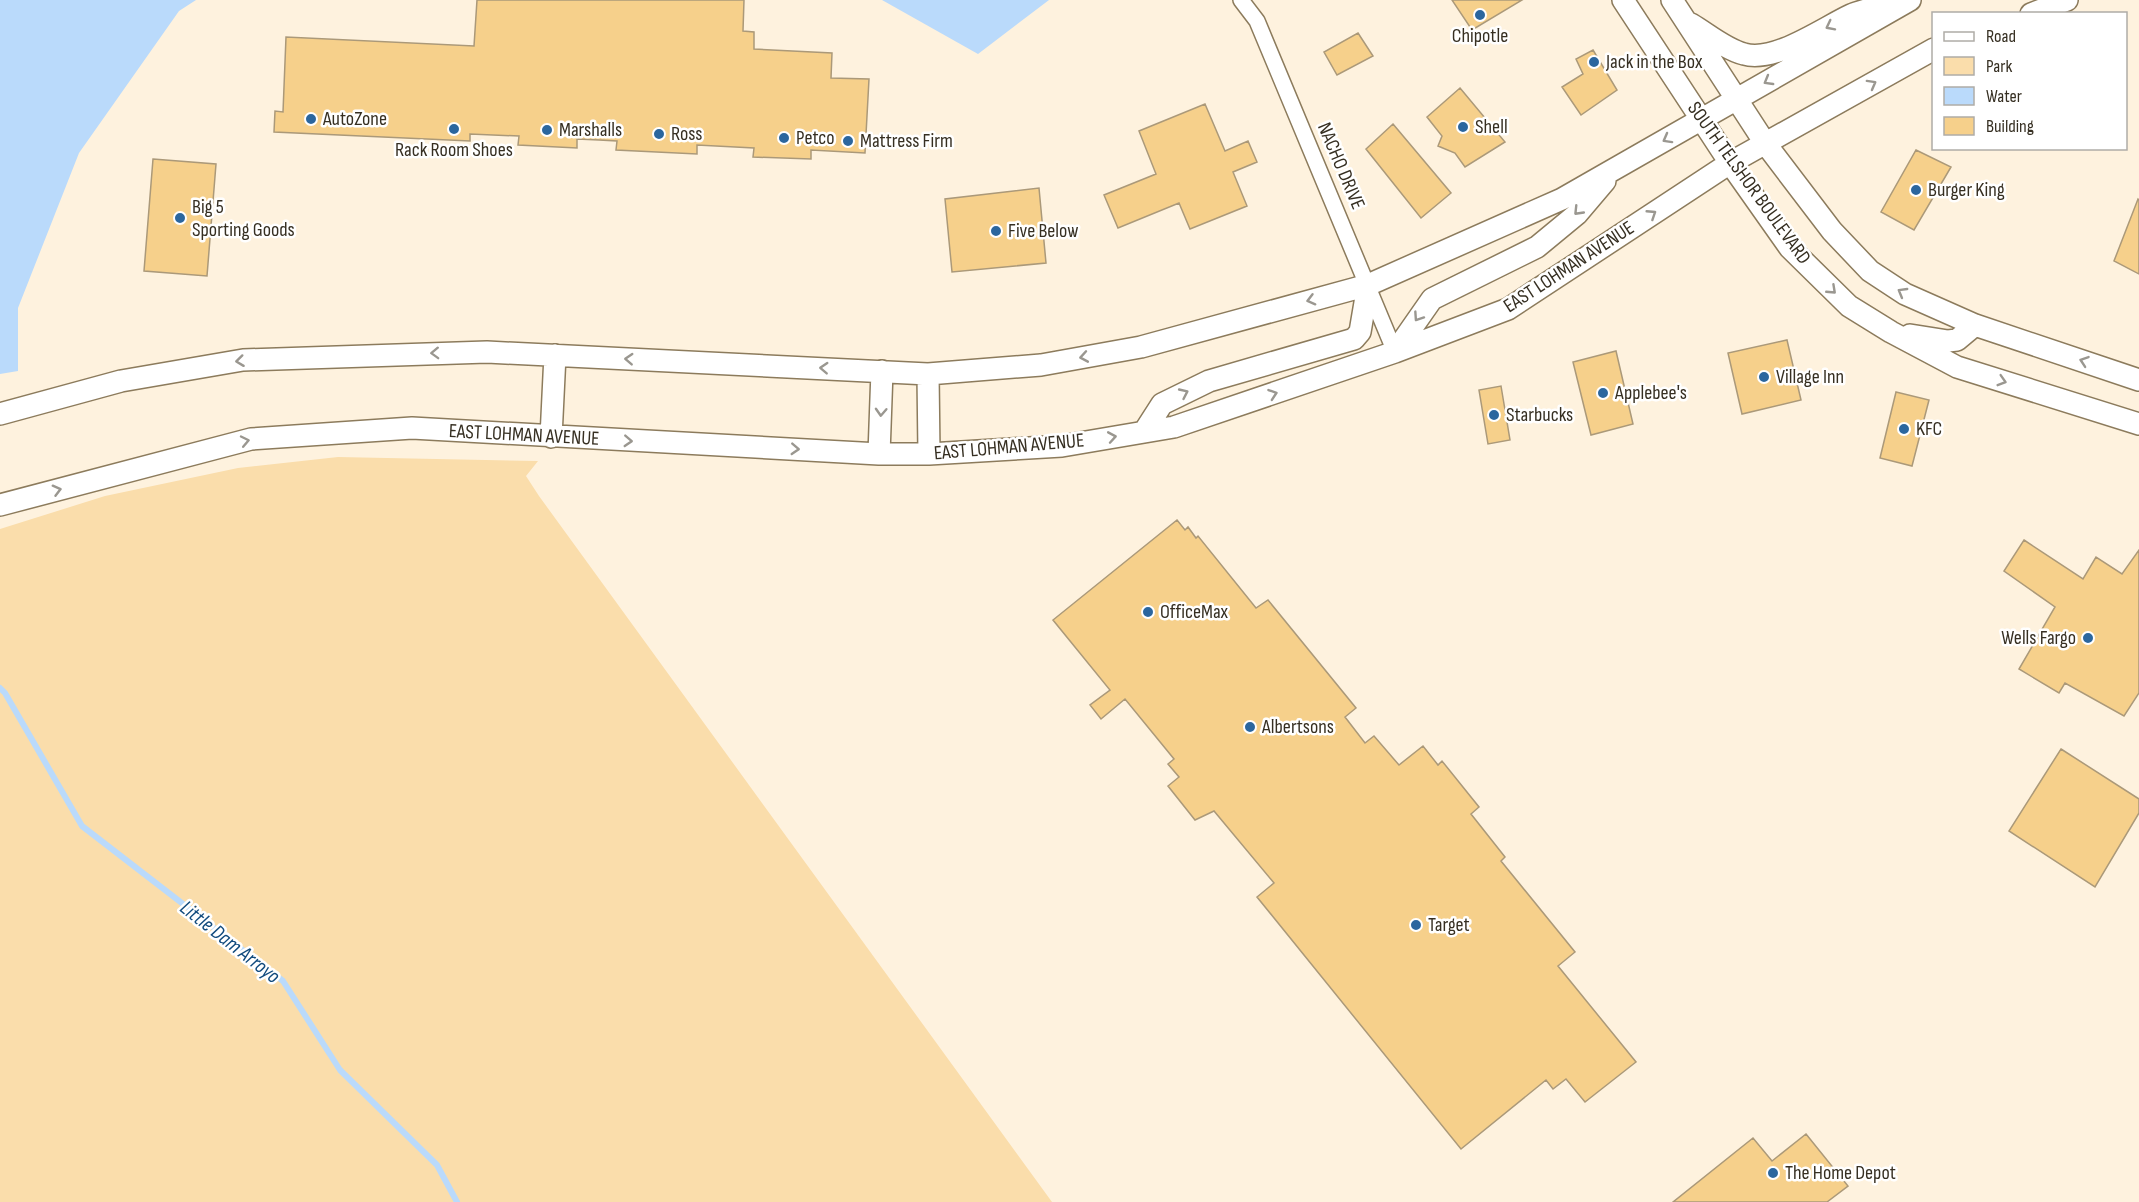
<svg xmlns="http://www.w3.org/2000/svg" width="2139" height="1202" viewBox="0 0 2139 1202" font-family="'Sofia Sans Condensed',sans-serif">
  <style>
    .green { fill: #faddab }
    .water { fill: #badafb }
    .lines { fill: none; stroke-linecap: round; stroke-linejoin: round }
    .stream { stroke: #badafb; stroke-width: 6 }
    .building { fill: #f6d08b; stroke: #ab9979; stroke-width: 1.5 }
    .street-casing { stroke: #8c7b5c; stroke-width: 18 }
    .secondary-casing { stroke: #8c7b5c; stroke-width: 24 }
    .street { stroke: #fff; stroke-width: 15 }
    .secondary { stroke: #fff; stroke-width: 21 }
    .oneway { stroke: #9a9790 }
    .poi-dot { fill: #2b669e; stroke: #fff; stroke-width: 2 }
    .labels { text-anchor: middle; dominant-baseline: central; stroke-width: 5; stroke-linejoin: round; paint-order: stroke }
    .poi-label { font-size: 20px; fill: #362f22; stroke: #fff; text-anchor: start }
    .street-label { font-size: 20px; fill: #362f22; stroke: #fff }
    .water-label { font-size: 21px; font-style: italic; fill: #124b7d; stroke: #fff }
  </style>
  <rect width="100%" height="100%" fill="#fef2de"/>
  <path class="green" d="M338 457 538 461 526 476 539 496 1052 1202H0V529L105 496 238 468Z"/>
  <path class="water" d="M0 0H196L179 11 79 153 18 308V371L0 374Z
    M882 0H1049L978 54Z"/>
  <g class="lines">
    <path class="stream" d="M0 688 5 693 82 826 283 981 340 1070 437 1165 457 1202"/>
  </g>
  <path class="building" d="M477 0H744L743 31 754 32V49L832 53 831 78 869 79 865 153 811 150V159L753 157 754 148 697 145V154L616 150 617 141 599 140 577 139V148L518 145 519 136 470 134V141L274 132 275 111 283 112 286 37 474 46Z
    M1452 0H1522L1472 30Z
    M1358 33 1373 56 1337 75 1324 52Z
    M1593 50 1617 90 1581 115 1562 87 1583 74 1576 59Z
    M1460 88 1505 142 1465 167 1455 153 1438 146 1442 136 1427 117Z
    M1205 104 1225 151 1248 141 1257 162 1233 172 1247 206 1190 229 1179 203 1118 228 1104 195 1156 174 1139 131Z
    M1393 124 1451 193 1421 218 1366 149Z
    M1916 150 1951 167 1914 230 1881 212Z
    M153 159 216 164 207 276 144 271Z
    M1039 188 1046 263 952 272 945 199Z
    M2138 199 2139 200V274L2114 261Z
    M1787 340 1801 400 1742 414 1728 353Z
    M1616 351 1633 424 1591 435 1573 362Z
    M1501 386 1510 440 1488 444 1479 390Z
    M1896 392 1929 400 1912 466 1880 458Z
    M1177 520 1185 530 1188 527 1196 538 1198 536 1256 608 1268 600 1356 708 1345 717 1365 743 1374 736 1399 765 1423 746 1438 765 1442 761 1479 807 1471 814 1505 857 1501 861 1575 952 1558 966 1636 1062 1585 1102 1566 1079 1553 1089 1546 1080 1461 1149 1257 897 1274 883 1214 811 1195 820 1168 786 1179 777 1168 764 1174 759 1125 699 1101 719 1090 705 1110 690 1053 620Z
    M2024 540 2083 579 2096 557 2122 574 2139 550V693L2124 716 2065 683 2059 693 2019 669 2055 607 2004 571Z
    M2061 749 2139 799V813L2095 887 2009 831Z
    M1806 1134 1848 1186 1827 1202H1673L1753 1138 1772 1161Z"/>
  <g class="lines">
    <g class="street-casing">
      <path id="street" d="M1241 0 1257 21 1395 352"/>
    </g>
    <g class="secondary-casing">
      <path id="secondary" d="M1623 0 1730 163 1790 248 1849 306 1891 332 1957 367 2139 424
        M1672 0 1765 143 1832 231 1870 271 1905 294 1975 325 2139 380
        M2031 14 2067 0
        M1691 24C1708 34 1725 49 1744 54 1775 63 1823 28 1851 15 1862 10 1875 8 1887 5
        M1910 335 1948 341 1957 340 1975 325
        M1395 352 1432 299 1537 247 1577 214 1605 181
        M928 374 929 454
        M0 414 121 381 243 360 487 352 928 374 1041 365 1141 347 1368 285 1562 199 1910 0
        M1144 432 1162 404 1209 381 1354 339 1360 332 1368 285
        M551 437 555 355
        M879 454 882 371
        M0 505 251 439 412 428 879 454H929L1062 446 1174 427 1395 352 1508 309 1730 163 1934 49"/>
    </g>
    <use href="#street" class="street"/>
    <use href="#secondary" class="secondary"/>
  </g>
  <defs><path id="oneway-chevron" d="M-2-3.5L2.5 0L-2 3.5" fill="none" stroke-width="1.6" stroke-linecap="round" stroke-linejoin="round" transform="scale(1.5)"/></defs>
  <g class="oneway">
    <use href="#oneway-chevron" transform="translate(1830 26) rotate(153)"/>
    <use href="#oneway-chevron" transform="translate(1768 81) rotate(150)"/>
    <use href="#oneway-chevron" transform="translate(1872 84) rotate(-29)"/>
    <use href="#oneway-chevron" transform="translate(1667 139) rotate(151)"/>
    <use href="#oneway-chevron" transform="translate(1578 211) rotate(134)"/>
    <use href="#oneway-chevron" transform="translate(1652 214) rotate(-33)"/>
    <use href="#oneway-chevron" transform="translate(1832 290) rotate(43)"/>
    <use href="#oneway-chevron" transform="translate(1902 292) rotate(-150)"/>
    <use href="#oneway-chevron" transform="translate(1311 300) rotate(165)"/>
    <use href="#oneway-chevron" transform="translate(1418 317) rotate(124)"/>
    <use href="#oneway-chevron" transform="translate(435 353) rotate(178)"/>
    <use href="#oneway-chevron" transform="translate(1084 357) rotate(170)"/>
    <use href="#oneway-chevron" transform="translate(629 359) rotate(-177)"/>
    <use href="#oneway-chevron" transform="translate(240 361) rotate(173)"/>
    <use href="#oneway-chevron" transform="translate(2084 361) rotate(-161)"/>
    <use href="#oneway-chevron" transform="translate(824 368) rotate(-177)"/>
    <use href="#oneway-chevron" transform="translate(2002 381) rotate(17)"/>
    <use href="#oneway-chevron" transform="translate(1184 393) rotate(-25)"/>
    <use href="#oneway-chevron" transform="translate(1273 394) rotate(-19)"/>
    <use href="#oneway-chevron" transform="translate(881 412) rotate(93)"/>
    <use href="#oneway-chevron" transform="translate(1112 437) rotate(-10)"/>
    <use href="#oneway-chevron" transform="translate(245 441) rotate(-12)"/>
    <use href="#oneway-chevron" transform="translate(628 441) rotate(3)"/>
    <use href="#oneway-chevron" transform="translate(795 449) rotate(3)"/>
    <use href="#oneway-chevron" transform="translate(57 490) rotate(-15)"/>
  </g>
  <g class="poi-dot">
    <circle cx="1480" cy="15" r="6"/>
    <circle cx="1594" cy="62" r="6"/>
    <circle cx="311" cy="119" r="6"/>
    <circle cx="1463" cy="127" r="6"/>
    <circle cx="454" cy="129" r="6"/>
    <circle cx="547" cy="130" r="6"/>
    <circle cx="659" cy="134" r="6"/>
    <circle cx="784" cy="138" r="6"/>
    <circle cx="848" cy="141" r="6"/>
    <circle cx="1916" cy="190" r="6"/>
    <circle cx="180" cy="218" r="6"/>
    <circle cx="996" cy="231" r="6"/>
    <circle cx="1764" cy="377" r="6"/>
    <circle cx="1603" cy="393" r="6"/>
    <circle cx="1494" cy="415" r="6"/>
    <circle cx="1904" cy="429" r="6"/>
    <circle cx="1148" cy="612" r="6"/>
    <circle cx="2088" cy="638" r="6"/>
    <circle cx="1250" cy="727" r="6"/>
    <circle cx="1416" cy="925" r="6"/>
    <circle cx="1773" cy="1173" r="6"/>
  </g>
  <g class="labels">
    <g class="poi-label">
      <text x="1480" y="36" text-anchor="middle">Chipotle</text>
      <text x="1606" y="62">Jack in the Box</text>
      <text x="323" y="119">AutoZone</text>
      <text x="1475" y="127">Shell</text>
      <text x="559" y="130">Marshalls</text>
      <text x="671" y="134">Ross</text>
      <text x="796" y="138">Petco</text>
      <text x="860" y="141">Mattress Firm</text>
      <text x="454" y="150" text-anchor="middle">Rack Room Shoes</text>
      <text x="1928" y="190">Burger King</text>
      <text x="192" y="207">Big 5<tspan x="192" dy="23">Sporting Goods</tspan></text>
      <text x="1008" y="231">Five Below</text>
      <text x="1776" y="377">Village Inn</text>
      <text x="1615" y="393">Applebee's</text>
      <text x="1506" y="415">Starbucks</text>
      <text x="1916" y="429">KFC</text>
      <text x="1160" y="612">OfficeMax</text>
      <text x="2076" y="638" text-anchor="end">Wells Fargo</text>
      <text x="1262" y="727">Albertsons</text>
      <text x="1428" y="925">Target</text>
      <text x="1785" y="1173">The Home Depot</text>
    </g>
    <g class="street-label">
      <text transform="translate(1341 166) rotate(67)">NACHO DRIVE</text>
      <text transform="translate(1749 183) rotate(54)">SOUTH TELSHOR BOULEVARD</text>
      <text transform="translate(1569 267) rotate(-33)">EAST LOHMAN AVENUE</text>
      <text transform="translate(524 435) rotate(3)">EAST LOHMAN AVENUE</text>
      <text transform="translate(1009 447) rotate(-5)">EAST LOHMAN AVENUE</text>
    </g>
    <g class="water-label">
      <text transform="translate(230 942) rotate(38)">Little Dam Arroyo</text>
    </g>
  </g>
  <rect x="1932" y="12" width="195" height="138" fill="#ffffff" stroke="#afaca7" stroke-width="1.5"/>
  <rect x="1944" y="32" width="30" height="9" fill="#ffffff" stroke="#afaca7" stroke-width="1.5"/>
  <text x="1986" y="42" font-size="18" fill="#362f22">Road</text>
  <rect x="1944" y="57" width="30" height="18" fill="#faddab" stroke="#afaca7" stroke-width="1.5"/>
  <text x="1986" y="72" font-size="18" fill="#362f22">Park</text>
  <rect x="1944" y="87" width="30" height="18" fill="#badafb" stroke="#afaca7" stroke-width="1.5"/>
  <text x="1986" y="102" font-size="18" fill="#362f22">Water</text>
  <rect x="1944" y="117" width="30" height="18" fill="#f6d08b" stroke="#afaca7" stroke-width="1.5"/>
  <text x="1986" y="132" font-size="18" fill="#362f22">Building</text>
</svg>
